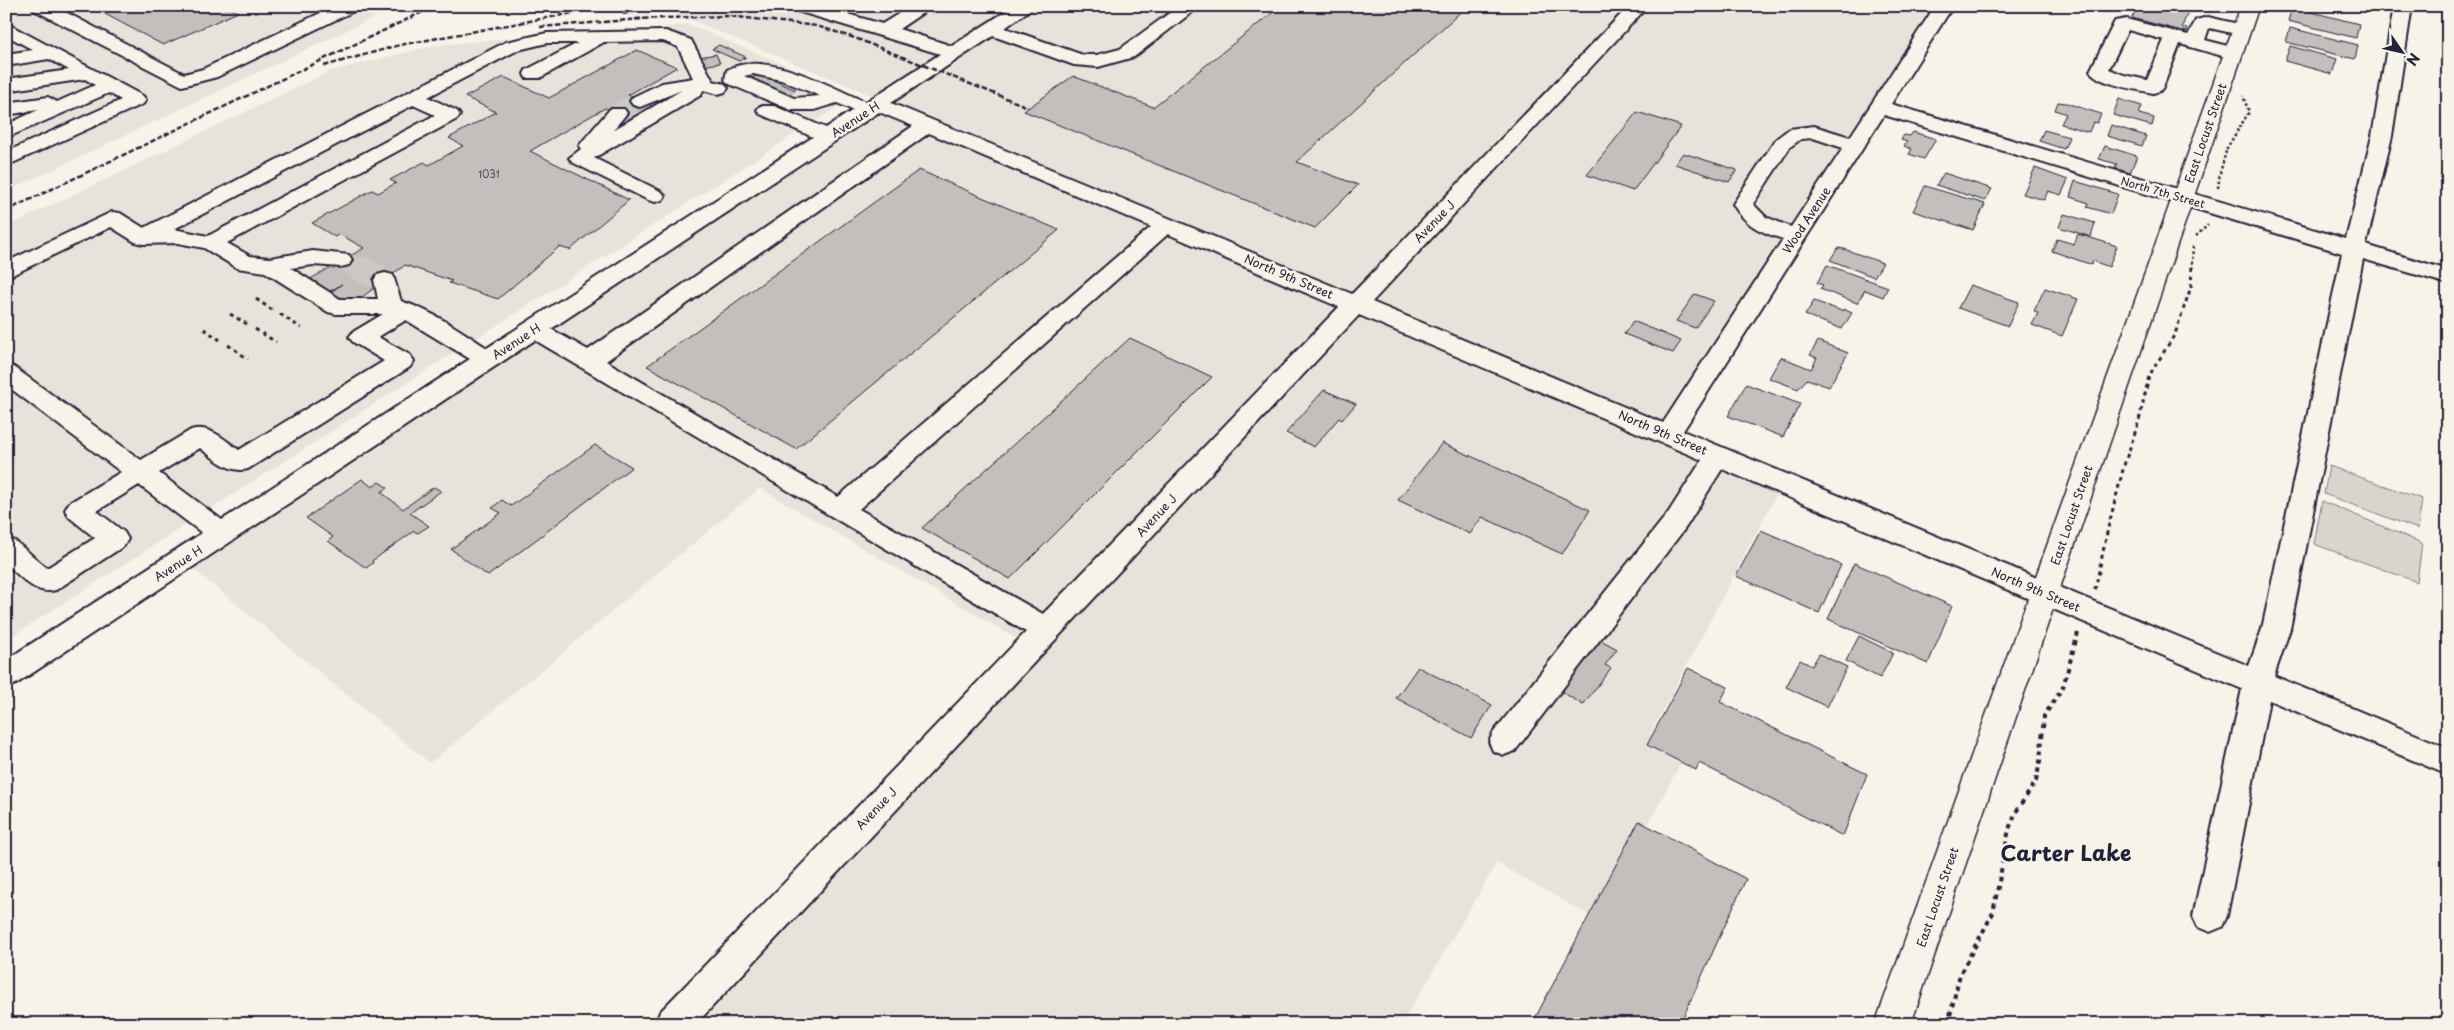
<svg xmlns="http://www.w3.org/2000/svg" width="2454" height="1030" viewBox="0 0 2454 1030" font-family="'Playpen Sans',sans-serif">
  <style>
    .built { fill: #e7e3db }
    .green { fill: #d8d5cf; stroke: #7d7c85 }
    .building { fill: #c2bfbd; stroke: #22223b }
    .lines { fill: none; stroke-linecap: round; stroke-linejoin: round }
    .minor-tunnel-far1 { stroke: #ccc9c5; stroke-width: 19; stroke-dasharray: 19 10; stroke-linecap: butt }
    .minor-tunnel { stroke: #ccc9c5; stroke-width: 25; stroke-dasharray: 25 12; stroke-linecap: butt }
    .minor-casing { stroke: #22223b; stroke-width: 4 }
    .major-casing { stroke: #22223b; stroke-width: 3 }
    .path-far2 { stroke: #22223b; stroke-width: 2.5; stroke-dasharray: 2.5 2.5; stroke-linecap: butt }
    .path-far1 { stroke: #22223b; stroke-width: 3; stroke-dasharray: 4 4; stroke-linecap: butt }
    .path { stroke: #22223b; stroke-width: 4; stroke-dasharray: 4.5 4.5; stroke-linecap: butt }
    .minor { fill: #f7f3e8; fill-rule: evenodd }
    .major { fill: #f7f3e8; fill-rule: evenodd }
    .rail { stroke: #22223b; stroke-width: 2.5; stroke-dasharray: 5.5 2.5; stroke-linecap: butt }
    .labels { text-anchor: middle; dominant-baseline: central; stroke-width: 5; stroke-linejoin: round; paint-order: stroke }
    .number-label { font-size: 10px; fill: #4a495c }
    .far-street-label { font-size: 11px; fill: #22223b; stroke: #f7f3e8 }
    .street-label { font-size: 12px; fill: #22223b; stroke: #f7f3e8 }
    .near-district-label { font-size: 21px; font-weight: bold; fill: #22223b; stroke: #f7f3e8 }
  </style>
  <rect width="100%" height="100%" fill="#f7f3e8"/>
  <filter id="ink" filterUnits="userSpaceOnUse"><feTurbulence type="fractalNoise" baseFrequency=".02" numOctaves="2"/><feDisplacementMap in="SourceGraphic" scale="10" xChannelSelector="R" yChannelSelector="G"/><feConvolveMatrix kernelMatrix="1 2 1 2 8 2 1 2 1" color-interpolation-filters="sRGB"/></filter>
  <g filter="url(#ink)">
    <path class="built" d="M6 6H398L6 192Z
      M658 6H1944L1669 434 1783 482 1650 735 1685 755 1597 920 1497 863 1402 1024H672L1031 647 760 488 430 763 180 558 880 99Z
      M688 24 856 95 6 640V227L331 71 432 46 499 39 655 29Z"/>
    <path class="green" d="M2329 466 2422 499 2418 529 2324 494Z
      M2322 501 2422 543 2417 582 2314 544Z"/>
    <path class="building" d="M90 6H226L238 12 163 45Z
      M1281 6H1467L1297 162 1358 185 1315 228 1024 111 1073 76 1153 107Z
      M2137 6H2178L2189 9 2182 27 2187 29 2186 32 2132 18Z
      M2292 7 2359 24 2356 38 2288 21Z
      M2290 28 2358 45 2355 59 2286 42Z
      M719 45 746 57 739 61 712 49Z
      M2290 46 2337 59 2332 74 2285 61Z
      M637 50 677 67 628 95 655 107 633 120 605 108 530 151 629 200 570 250 559 247 498 299 449 283 452 281 405 265 353 304 327 295 342 284 327 293 307 281 364 248 339 234 335 237 312 223 372 190 378 193 396 183 390 180 424 162 429 165 463 146 449 138 496 112 465 97 504 77 549 98Z
      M716 54 720 63 703 66 700 57Z
      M759 74 796 90 785 97 748 81Z
      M2119 99 2142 106 2139 114 2154 118 2152 126 2113 115Z
      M2058 102 2066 103 2101 114 2097 123 2093 122 2089 132 2061 124 2066 114 2055 110Z
      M1637 112 1681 126 1633 191 1587 175Z
      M2111 125 2146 136 2142 146 2107 136Z
      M2044 130 2069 137 2064 149 2039 141Z
      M1913 132 1936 139 1924 159 1909 154 1912 149 1904 146 1907 142 1901 140 1904 135 1910 136Z
      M2105 146 2137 156 2130 173 2115 168 2117 164 2099 159Z
      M1683 153 1737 170 1729 182 1675 164Z
      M2035 168 2068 180 2061 195 2048 191 2044 200 2023 194Z
      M919 170 1059 230 796 449 647 366Z
      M1944 173 1992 189 1985 201 1936 185Z
      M2075 181 2118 194 2111 214 2087 207 2089 203 2070 197Z
      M1925 186 1985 204 1973 230 1913 211Z
      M2064 214 2095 223 2091 237 2059 227Z
      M2078 234 2117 246 2109 267 2093 261 2092 265 2052 251 2057 239 2074 244Z
      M1838 248 1844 249 1883 263 1874 277 1830 260Z
      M1827 265 1888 287 1883 297 1865 290 1857 303 1820 289 1823 285 1817 283Z
      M1970 285 2019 302 2008 326 1958 308Z
      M2045 288 2078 299 2062 336 2032 325 2038 313 2034 311Z
      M1695 294 1714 301 1695 328 1676 321Z
      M1814 301 1842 311 1843 309 1852 313 1842 329 1805 315Z
      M1633 321 1681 341 1673 353 1624 334Z
      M1130 338 1212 377 1010 579 922 528Z
      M1818 341 1848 353 1829 387 1807 379 1798 389 1769 378 1781 357 1811 369 1817 358 1810 355Z
      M1746 384 1800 404 1783 437 1728 416Z
      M1324 390 1356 404 1342 420 1339 418 1314 447 1286 433Z
      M1442 443 1590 510 1562 554 1482 517 1470 534 1398 500Z
      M595 445 632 467 488 576 451 549 501 513 492 508 502 500 511 506Z
      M362 479 372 487 379 482 388 488 381 492 403 509 434 487 441 491 410 513 429 526 418 533 414 531 372 561 373 563 366 568 328 541 333 537 306 518Z
      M1761 530 1841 565 1819 613 1736 576Z
      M1854 563 1952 606 1928 664 1828 619Z
      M1859 636 1893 653 1880 678 1846 661Z
      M1599 639 1617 649 1605 665 1611 668 1583 705 1554 687Z
      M1819 654 1847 667 1827 707 1786 687 1800 660 1812 666Z
      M1418 667 1492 705 1471 738 1396 698Z
      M1688 668 1728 687 1720 702 1867 774 1843 836 1699 763 1696 770 1647 745Z
      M1639 821 1746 879 1680 1024H1532Z"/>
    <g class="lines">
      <path class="minor-tunnel-far1" d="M617 113 640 101
        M341 260 360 269"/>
      <path class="minor-tunnel" d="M357 267 385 280"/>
      <g class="minor-casing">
        <path id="minor" d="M31 6H54L184 74 203 69 335 6H359L356 10 217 77 182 86 34 10Z
          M791 6H820L882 24 911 6H933L899 29 952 46 1014 6H1035L1005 28 1083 55H1097L1120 49 1179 6H1200L1134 57 1098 67 1074 65 993 36 891 103 1352 294 1629 6H1648L1372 302 1663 423 1783 239C1760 232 1745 225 1733 204L1776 139 1789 129 1814 126 1850 137 1935 6H1953L1891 104 2346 239 2372 136 2394 6H2412L2392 136 2366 245 2448 270V284L2363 259 2290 629 2274 676 2448 748V775L2269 700 2227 916 2222 927 2210 932 2198 927 2193 916 2242 689 1722 469 1686 527 1515 751 1504 755 1493 751 1489 742 1493 733 1668 513 1702 460 1359 315 696 1024H655L660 1012 1026 632 535 340 16 684 6 687V660L202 533 139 485 97 511 124 532 128 539 124 546 56 590C35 596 21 576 6 564V538L15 541 47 568 95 538 69 517 65 510 69 503 121 472 6 385V365L14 367 141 460 191 430C209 424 225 440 239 450L384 361 353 342 349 337 353 332 383 314H336L328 312 265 272 237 268 204 248 178 243 143 244 135 242 111 227 6 278V262L112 212 120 213 144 228 506 42 547 33 666 31 691 40 713 81 725 84 728 88 725 92 718 94 703 90 701 95 594 158 662 192 665 196 662 200 655 202 648 200 572 162 569 158 581 149 579 146 582 142 610 109H624L627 113 613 130 682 90 640 107 633 105 630 101 633 97 662 83 693 78 678 47 663 41 604 42 540 78H526L524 74 526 70 578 43H547L518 50 428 97 457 111 460 115 457 119 227 243 250 256 270 258 313 251 349 255 352 260 349 265 341 267 313 265 291 268 340 299H378L374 280 377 275 385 273 393 275 401 301C432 311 460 330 487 348L813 137 760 114 757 110 760 106H774L826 128 853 110 837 103 814 110H791L727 83 725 79 727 70C765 49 830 87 866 102L940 54 794 10ZM753 74 781 80 820 96 794 98 744 76ZM413 105 435 115 208 236 174 229ZM879 112 913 126 588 350 551 329ZM1884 115 2342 253 2262 629 2249 666 1683 431ZM929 133 1151 227 838 497 606 361ZM1813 138 1843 148 1791 227 1766 217 1753 204 1790 147 1801 139ZM1168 234 1339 307 1043 614 859 509ZM406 320 470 359 222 520 159 473 200 448C214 458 230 474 248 469L410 367 414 361 410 355 378 337Z
          M2208 17 2247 26 2250 30 2247 34 2241 35 2209 28 2205 40 2240 49 2242 53 2240 57 2233 59 2180 44 2163 87 2160 91 2153 93C2136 89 2100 85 2090 71L2115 21 2126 19 2188 35 2196 20ZM2128 30 2164 40 2147 80 2124 75 2109 69Z
          M6 23 143 96 146 100 143 104 6 166V152L121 100 109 93 6 138V125L38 110 6 115V103L48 97 57 102 95 85 85 79 6 91V79L69 70 49 59 6 66V54L33 50 6 35Z"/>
      </g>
      <g class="major-casing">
        <path id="major" d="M2241 6H2259L1911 1024H1875Z"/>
      </g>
      <path class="path-far2" d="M2218 188 2220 173 2227 148 2249 112 2243 96
        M2196 236 2208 225
        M2192 269 2193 244"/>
      <path class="path-far1" d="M256 299 272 310
        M230 314 247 324
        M280 314 301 328
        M204 329 220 340
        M255 329 276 342
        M228 345 248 359
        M2095 590 2108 528 2125 462 2139 421 2149 376 2175 334 2191 287 2192 267"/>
      <path class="path" d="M1948 1024 1960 974 1993 913 2009 829 2016 812 2036 781 2040 762 2044 716 2063 687 2078 633"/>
      <use href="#minor" class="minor"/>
      <use href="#major" class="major"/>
      <path class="rail" d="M711 11 740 6
        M623 14 660 6
        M635 19 728 16 817 26 855 38 1028 107
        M540 27 642 19
        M324 66 400 45 611 6
        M6 211 435 6"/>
    </g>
  </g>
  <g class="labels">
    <g class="number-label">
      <text x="489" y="173">1031</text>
    </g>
    <g class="far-street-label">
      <text transform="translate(2163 192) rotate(16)">North 7th Street</text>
    </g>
    <g class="street-label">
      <text transform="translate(855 119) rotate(-33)">Avenue H</text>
      <text transform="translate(2205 133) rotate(-71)">East Locust Street</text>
      <text transform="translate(1806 220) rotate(-57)">Wood Avenue</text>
      <text transform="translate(1434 221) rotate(-46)">Avenue J</text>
      <text transform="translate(1289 276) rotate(23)">North 9th Street</text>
      <text transform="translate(516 341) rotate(-33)">Avenue H</text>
      <text transform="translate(1663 432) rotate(23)">North 9th Street</text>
      <text transform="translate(1156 515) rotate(-47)">Avenue J</text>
      <text transform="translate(2071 515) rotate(-71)">East Locust Street</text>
      <text transform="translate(178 563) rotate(-33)">Avenue H</text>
      <text transform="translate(2036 589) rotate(23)">North 9th Street</text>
      <text transform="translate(876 808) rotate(-46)">Avenue J</text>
      <text transform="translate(1937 897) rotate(-71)">East Locust Street</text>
    </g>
    <g class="near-district-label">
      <text x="2066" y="852">Carter Lake</text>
    </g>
  </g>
  <rect width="2454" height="1030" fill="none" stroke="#f7f3e8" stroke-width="25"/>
  <rect x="12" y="12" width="2429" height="1005" fill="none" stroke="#22223b" stroke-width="2" filter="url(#ink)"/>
  <g transform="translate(2402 52) rotate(124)" stroke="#f7f3e8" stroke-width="4" paint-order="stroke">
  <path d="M0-4L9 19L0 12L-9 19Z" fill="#22223b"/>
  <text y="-8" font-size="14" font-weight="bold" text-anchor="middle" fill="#22223b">N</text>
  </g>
</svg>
